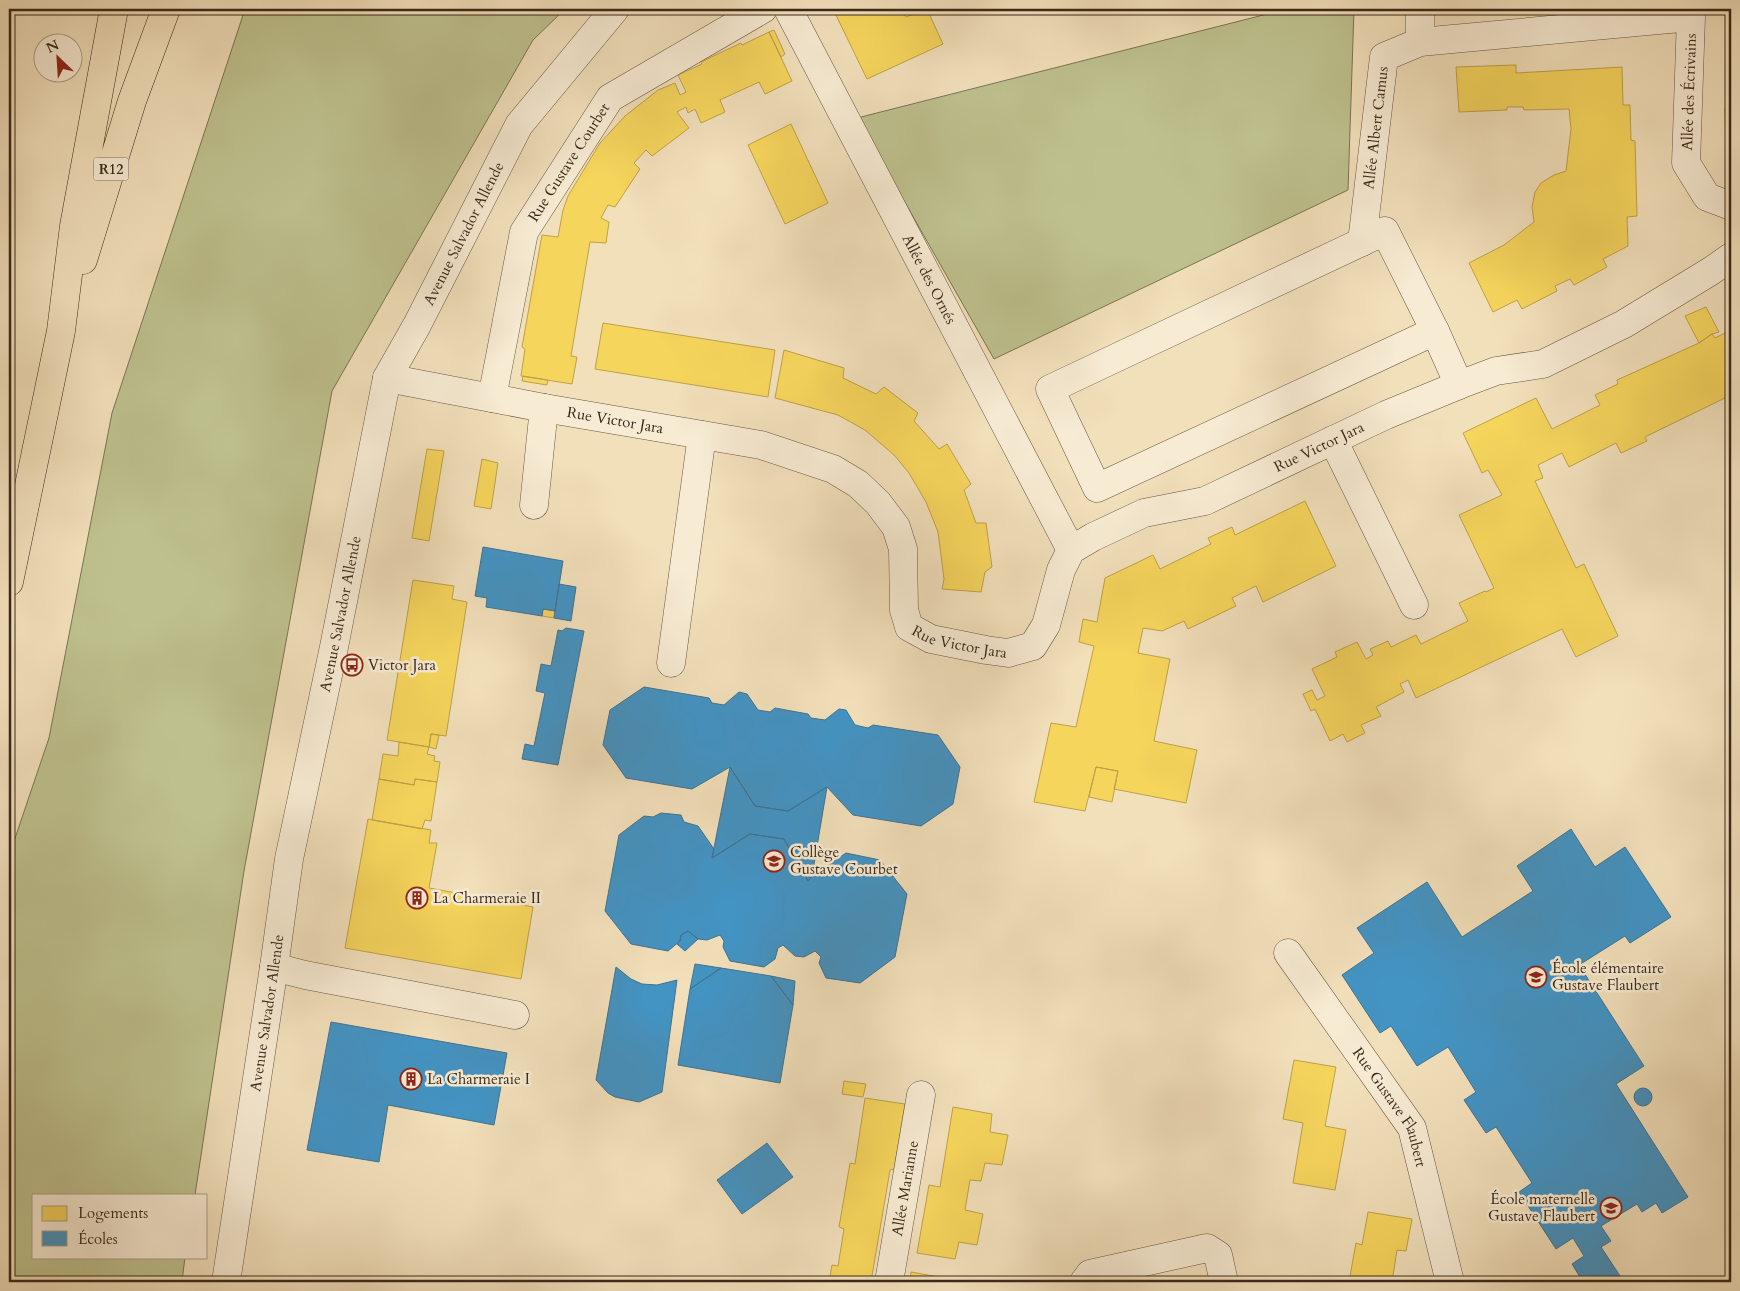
<svg xmlns="http://www.w3.org/2000/svg" width="1740" height="1291" viewBox="0 0 1740 1291" font-family="Cardo,serif">
  <style>
    .green { fill: #bec18e; stroke: #7c7454 }
    .homes { fill: #f6d55c; stroke: #bea148 }
    .schools { fill: #4393c3; stroke: #407391 }
    .lines { fill: none; stroke-linecap: round; stroke-linejoin: round }
    .minor-casing { stroke: #685643; stroke-width: 29 }
    .major-casing { stroke: #3a281b; stroke-width: 29 }
    .minor { stroke: #f7ebd3; stroke-width: 28 }
    .major { stroke: #f2e0bb; stroke-width: 28 }
    .labels { text-anchor: middle; dominant-baseline: central; stroke-width: 5; stroke-linejoin: round; paint-order: stroke }
    .shield { fill: #f7ebd3; stroke: #736252; stroke-width: 1 }
    .shield-label { font-size: 14px; font-weight: bold; fill: #3a281b }
    .street-label { font-size: 15px; fill: #3a281b; stroke: #f7ebd3 }
    .poi-label { font-size: 15px; fill: #3a281b; stroke: #f7ebd3; text-anchor: start }
  </style>
  <rect width="100%" height="100%" fill="#f2e0bb"/>
  <filter id="stains"><feTurbulence type="fractalNoise" baseFrequency=".004" numOctaves="4"/><feColorMatrix values="0 0 0 0 .2 0 0 0 0 .09 0 0 0 0 .02 0 0 0 .5 -.17"/></filter>
  <radialGradient id="worn" r=".72"><stop offset=".6" stop-color="#630" stop-opacity="0"/><stop offset="1" stop-color="#630" stop-opacity=".3"/></radialGradient>
  <path class="green" d="M245 9H565L533 40 332 391 244 871 195 1195H34V1257H185L182 1282H9V856L49 738 112 413Z
    M1287 9H1354L1348 190 994 359 857 118Z"/>
  <path class="homes" d="M833 9H902L906 17 927 9 943 44 867 79Z
    M1726 9H1731V54H1728Z
    M774 30 785 54 781 57 769 32Z
    M769 32 792 81 765 94 759 82 720 100 725 112 701 123 695 109 688 113 686 107 677 112 689 128 652 156 646 150 634 163 640 169 615 207 608 205 601 218 609 222 606 243 590 242 571 356 577 357 572 384 521 376 525 349 522 347 542 235 558 237 563 210 568 196 600 143 625 116 658 90 675 83 680 95 686 92 678 75 702 64 701 62 741 43 742 45Z
    M1516 65V73L1622 67 1623 105H1630L1631 140 1635 141 1637 216 1627 217 1628 246 1603 259 1607 267 1574 285 1570 279 1555 286 1557 291 1522 309 1517 300 1493 312 1469 263 1504 245 1534 222 1532 207 1535 192 1541 183 1554 175 1566 171 1571 129 1569 109 1524 110 1523 107H1507V110L1459 112 1456 67Z
    M1731 107V156L1726 148 1725 108Z
    M791 124 828 203 785 224 748 145Z
    M1706 307 1719 332 1712 334 1699 343 1685 316Z
    M603 323 775 350 768 397 595 369Z
    M1731 330V395L1645 437 1647 441 1621 453 1616 443 1569 467 1562 453 1538 465 1543 478 1535 481 1576 568 1584 564 1618 636 1576 657 1562 629 1416 698 1408 680 1400 684 1404 692 1376 707 1381 716 1361 725 1365 733 1347 742 1343 734 1330 741 1315 709 1311 711 1303 694 1312 690 1317 700 1325 696 1312 669 1337 657 1335 652 1357 642 1366 659 1373 655 1370 649 1388 641 1391 647 1416 635 1421 644 1468 621 1459 603 1485 591 1486 592 1494 588 1459 515 1502 495 1488 470 1482 473 1463 433 1536 398 1552 429 1600 405 1595 395 1618 384 1617 380 1699 343 1712 334 1715 338Z
    M784 350 844 368 843 378 876 394 884 387 918 413 914 421 939 449 947 444 971 484 964 490 976 523H986L992 567 985 572 981 592 942 589 944 579 938 532 926 502 909 473 894 455 865 430 838 415 775 398Z
    M523 376 548 380 547 385 522 381Z
    M427 449 444 451 429 541 412 538Z
    M482 459 498 463 491 509 474 506Z
    M1305 501 1336 566 1263 602 1256 586 1232 598 1236 606 1188 629 1184 621 1162 631 1143 628 1138 653 1170 659 1154 741 1197 750 1186 803 1114 789 1118 771 1096 767 1085 811 1034 802 1051 723 1076 727 1094 646 1079 642 1083 619 1097 622 1105 578 1153 555 1160 569 1211 544 1208 538 1232 527 1235 535Z
    M413 580 454 586 452 599 467 602 446 736 431 734 429 747 387 740Z
    M543 609 555 611 554 618 542 616Z
    M431 734 439 735 436 749 429 747Z
    M399 742 429 747 427 754 435 756 434 761 440 762 437 782 415 779 414 785 379 779 383 754 398 756Z
    M1096 767 1118 771 1112 802 1089 797Z
    M379 779 414 785 415 779 437 782 431 821 425 820 422 829 372 820Z
    M368 819 431 830 429 843H437L429 888 533 907 521 979 345 948Z
    M1294 1060 1336 1067 1325 1126 1346 1130 1335 1190 1293 1183 1303 1123 1283 1119Z
    M844 1081 866 1084 863 1097 842 1094Z
    M865 1098 905 1104 894 1169 890 1170 871 1282H829L832 1265 838 1266 844 1229 839 1227 850 1163 855 1164Z
    M953 1107 992 1114 990 1132 1008 1135 1002 1165 985 1163 981 1181 970 1180 965 1210 983 1214 977 1245 959 1242 955 1259 917 1253 929 1185 940 1187Z
    M1368 1212 1412 1219 1406 1251 1397 1250 1392 1282H1349L1356 1243 1362 1245Z
    M911 1272 950 1279V1282H910Z"/>
  <path class="schools" d="M483 547 563 561 555 611 543 609 542 616 486 607 487 598 475 596Z
    M559 584 576 587 571 621 554 618Z
    M566 628 584 631 558 765 522 759 525 744 534 746 545 693 536 691 541 664 551 666 558 630 562 631Z
    M644 687 709 698 712 703 724 705 739 692 747 694 758 710 770 712 775 708 808 714 811 718 825 720 839 709 846 710 855 725 868 728 873 725 938 735 960 767 953 804 921 826 853 815 827 787 788 811 755 806 730 767 692 789 626 778 603 745 610 710Z
    M730 767 755 806 788 811 827 787 812 876 808 881 784 839 750 834 712 858Z
    M661 813 681 815 684 822 698 826 714 849 712 858 750 834 784 839 808 881 812 876 846 853 880 860 907 894 895 957 860 983 826 978 819 963 821 957 815 951 804 957 795 956 783 945 778 948 775 959 764 967 730 961 723 947 724 941 720 935 707 940 698 939 688 931 681 935 680 941 668 951 631 944 605 911 619 835 644 816 653 817Z
    M1571 829 1595 867 1625 847 1671 917 1630 943 1625 936 1579 965 1644 1066 1616 1084 1688 1197 1662 1213 1656 1203 1642 1212 1637 1204 1601 1226 1611 1241 1601 1247 1624 1282H1583L1572 1264 1584 1256 1573 1238 1556 1249 1519 1192 1532 1183 1496 1127 1486 1133 1464 1100 1476 1092 1448 1047 1417 1066 1391 1026 1380 1033 1342 975 1374 953 1357 928 1427 882 1462 937 1533 891 1517 866Z
    M688 931 698 939 685 951 677 944 680 941 681 935Z
    M695 964 721 968 690 989Z
    M616 967 631 979 642 984 657 985 677 980 662 1092 639 1102 615 1097 608 1093 596 1080Z
    M721 968 771 976 793 1005 780 1083 678 1065 690 989Z
    M771 976 795 981 793 1005Z
    M331 1022 507 1053 494 1125 388 1105 379 1162 307 1150Z
    M1634 1097a9 9 0 1 1 18 0a9 9 0 1 1-18 0Z
    M767 1143 793 1177 742 1214 717 1180Z"/>
  <g class="lines">
    <g class="minor-casing">
      <g id="minor">
        <path id="s1" d="M788 9 1071 550"/>
        <path d="M1420 9V42"/>
        <path d="M1385 231 1435 331 1097 488 1050 389Z"/>
        <path id="s2" d="M1362 242 1384 57 1420 42 1691 17 1686 163 1707 197 1731 206"/>
        <path d="M1435 331 1459 385"/>
        <path id="s3" d="M387 378 544 408 761 445 833 469 858 484 878 503 896 527 903 549 904 610 909 627 931 639 986 650 1008 653 1033 646 1046 625 1061 570 1071 550 1093 537 1144 513 1205 501 1386 415 1459 385 1496 371 1543 364 1624 324 1711 271 1731 257"/>
        <path id="s4" d="M492 398 524 232 610 98 763 9"/>
        <path d="M1333 440 1414 605"/>
        <path d="M534 505 544 408"/>
        <path d="M671 663 702 435"/>
        <path id="s5" d="M1288 953 1412 1128 1450 1282"/>
        <path d="M274 967 305 975 515 1015"/>
        <path id="s6" d="M226 1282 274 967 289 859 334 647 387 378 417 325 519 125 615 9"/>
        <path id="s7" d="M889 1282 921 1095"/>
        <path d="M1084 1282 1090 1274 1207 1248 1218 1255 1224 1282"/>
      </g>
    </g>
    <g class="major-casing">
      <path id="major" d="M83 260 132 101 166 9
        M9 582 61 331 74 226 114 9"/>
    </g>
    <use href="#minor" class="minor"/>
    <use href="#major" class="major"/>
  </g>
  <defs>
    <g id="bus-ring" transform="scale(1.125)"><circle r="9.5" fill="#f7ebd3" stroke="#8f2418" stroke-width="1.5"/><path d="M-5-6H5V4H4V6H2V4H-2V6H-4V4H-5ZM-3.5-4V0h7V-4ZM-3.5 1.2v1.5H-2V1.2ZM2 1.2v1.5H3.5V1.2Z" fill="#8f2418"/></g>
    <g id="school-ring" transform="scale(1.125)"><circle r="9.5" fill="#f7ebd3" stroke="#8f2418" stroke-width="1.5"/><path d="M0-5L7-2L0 1L-7-2ZM-4 1L0 2.5L4 1V4Q0 6-4 4Z" fill="#8f2418"/></g>
    <g id="building-ring" transform="scale(1.125)"><circle r="9.5" fill="#f7ebd3" stroke="#8f2418" stroke-width="1.5"/><path d="M-4-6H4V6H1V3H-1V6H-4ZM-2.5-4.3h1.7v1.8h-1.7ZM.8-4.3h1.7v1.8H.8ZM-2.5-1h1.7V.8h-1.7ZM.8-1h1.7V.8H.8Z" fill="#8f2418"/></g>
  </defs>
  <g fill-rule="evenodd">
    <use href="#bus-ring" x="352" y="665"/>
    <use href="#school-ring" x="774" y="861"/>
    <use href="#building-ring" x="417" y="898"/>
    <use href="#school-ring" x="1536" y="977"/>
    <use href="#building-ring" x="411" y="1079"/>
    <use href="#school-ring" x="1611" y="1208"/>
  </g>
  <g class="labels">
    <rect class="shield" x="93.5" y="157.5" width="35" height="23" rx="4"/>
    <g class="shield-label">
      <text x="111" y="169">R12</text>
    </g>
    <g class="street-label">
      <text transform="translate(1689 92) rotate(-88)">Allée des Écrivains</text>
      <text stroke="none"><textPath href="#s2" startOffset="115">Allée Albert Camus</textPath></text>
      <text stroke="none"><textPath href="#s4" startOffset="252">Rue Gustave Courbet</textPath></text>
      <text stroke="none"><textPath href="#s6" startOffset="1082">Avenue Salvador Allende</textPath></text>
      <text stroke="none"><textPath href="#s1" startOffset="305">Allée des Ornés</textPath></text>
      <text stroke="none"><textPath href="#s3" startOffset="232">Rue Victor Jara</textPath></text>
      <text stroke="none"><textPath href="#s3" startOffset="1148">Rue Victor Jara</textPath></text>
      <text stroke="none"><textPath href="#s6" startOffset="678">Avenue Salvador Allende</textPath></text>
      <text stroke="none"><textPath href="#s3" startOffset="698">Rue Victor Jara</textPath></text>
      <text stroke="none"><textPath href="#s6" startOffset="272">Avenue Salvador Allende</textPath></text>
      <text stroke="none"><textPath href="#s5" startOffset="186">Rue Gustave Flaubert</textPath></text>
      <text stroke="none"><textPath href="#s7" startOffset="95">Allée Marianne</textPath></text>
    </g>
    <g class="poi-label">
      <text x="368" y="665">Victor Jara</text>
      <text x="790" y="852">Collège<tspan x="790" dy="17">Gustave Courbet</tspan></text>
      <text x="433" y="898">La Charmeraie II</text>
      <text x="1552" y="968">École élémentaire<tspan x="1552" dy="17">Gustave Flaubert</tspan></text>
      <text x="427" y="1079">La Charmeraie I</text>
      <text x="1595" y="1199" text-anchor="end">École maternelle<tspan x="1595" dy="17">Gustave Flaubert</tspan></text>
    </g>
  </g>
  <rect width="1740" height="1291" fill="none" stroke="#f2e0bb" stroke-width="30"/>
  <rect x="10" y="10" width="1720" height="1271" fill="none" stroke="#3a281b" stroke-width="2.5"/>
  <rect x="15" y="15" width="1710" height="1261" fill="none" stroke="#3a281b"/>
  <rect x="32" y="1194" width="175" height="65" fill="#f7ebd3" stroke="#ab9d89"/>
  <rect x="42" y="1206" width="25" height="15" fill="#f6d55c" stroke="#ab9d89"/>
  <text x="78" y="1218" font-size="15" fill="#3a281b">Logements</text>
  <rect x="42" y="1231" width="25" height="15" fill="#4393c3" stroke="#ab9d89"/>
  <text x="78" y="1244" font-size="15" fill="#3a281b">Écoles</text>
  <g transform="translate(58 58) rotate(335)"><circle r="24" fill="#f7ebd3" stroke="#ab9d89"/>
  <path d="M0-4L9 19L0 12L-9 19Z" fill="#8f2418"/>
  <text y="-8" font-size="14" font-weight="bold" text-anchor="middle" fill="#3a281b">N</text>
  </g>
  <rect width="100%" height="100%" filter="url(#stains)"/>
  <rect width="100%" height="100%" fill="url(#worn)"/>
</svg>
